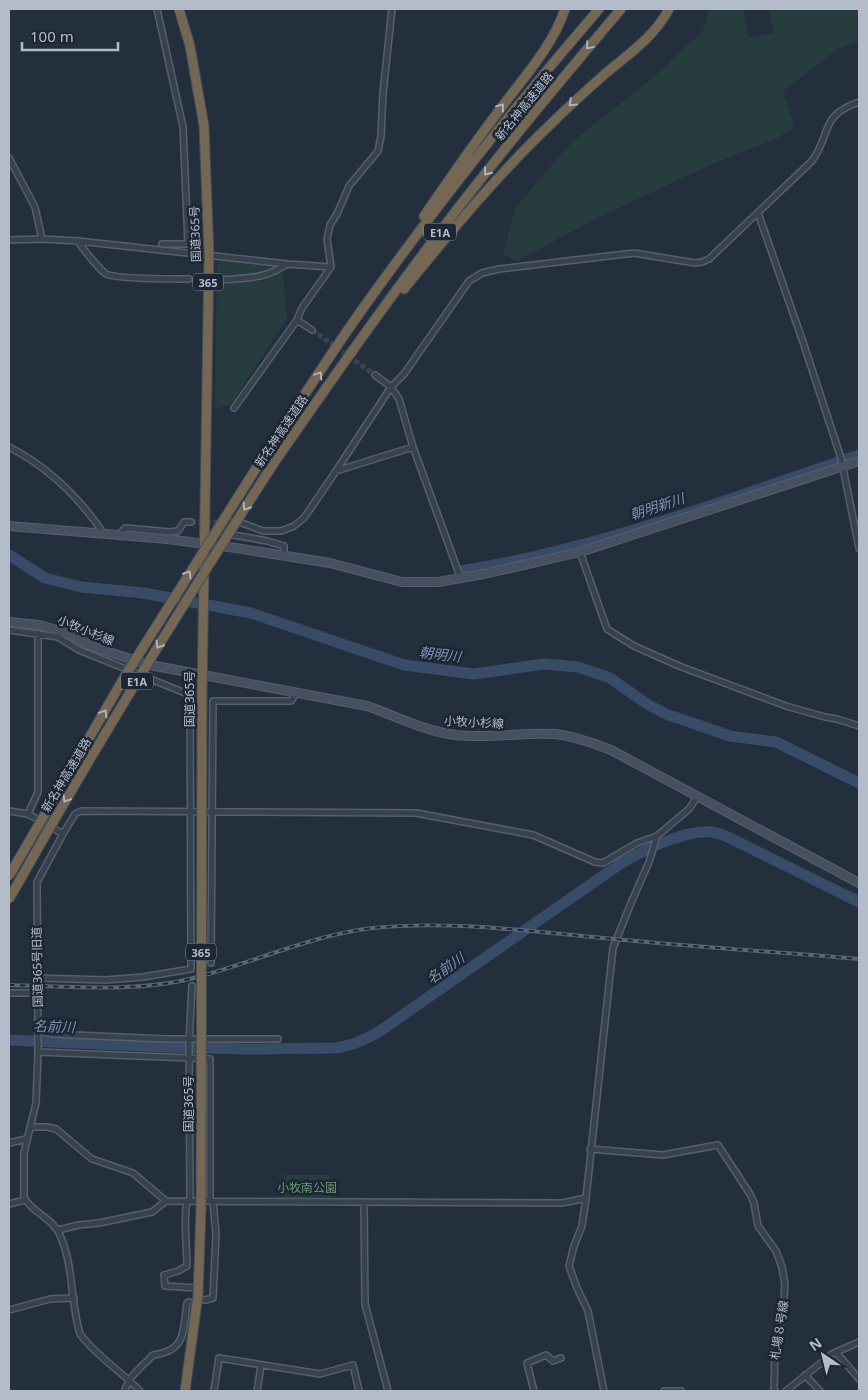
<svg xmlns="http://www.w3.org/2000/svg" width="868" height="1400" viewBox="0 0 868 1400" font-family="'Noto Sans','Noto Sans JP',sans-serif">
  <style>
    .green { fill: #263c3f }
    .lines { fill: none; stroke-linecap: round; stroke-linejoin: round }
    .river { stroke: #394c67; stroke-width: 11 }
    .street-tunnel { stroke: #3a4453; stroke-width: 5; stroke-dasharray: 5 2.5; stroke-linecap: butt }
    .street-casing { stroke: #565f6c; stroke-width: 8 }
    .secondary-casing { stroke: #565f6c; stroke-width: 10 }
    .highway-casing { stroke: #434c59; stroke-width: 11 }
    .street { stroke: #38414e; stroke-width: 5 }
    .secondary { stroke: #465061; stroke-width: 8 }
    .highway { stroke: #746855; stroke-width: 9 }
    .rail-casing { stroke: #5a6575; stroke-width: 4 }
    .rail { stroke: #1d2633; stroke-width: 2; stroke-dasharray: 5.5; stroke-linecap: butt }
    .highway-bridge-casing { stroke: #434c59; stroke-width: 11; stroke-linecap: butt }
    .highway-bridge { stroke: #746855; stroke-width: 9 }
    .oneway { stroke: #aeb4bd }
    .labels { text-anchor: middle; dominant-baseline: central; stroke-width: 5; stroke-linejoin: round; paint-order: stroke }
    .shield { fill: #1d2633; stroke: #878f9c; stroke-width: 1 }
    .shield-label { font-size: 11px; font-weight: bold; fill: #b4bcc9 }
    .street-label { font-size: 12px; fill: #b4bcc9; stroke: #1d2633 }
    .park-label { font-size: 12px; fill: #6b9a76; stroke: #1d2633 }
    .water-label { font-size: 14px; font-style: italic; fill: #7c92b1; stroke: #1d2633 }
  </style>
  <rect width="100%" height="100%" fill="#242f3e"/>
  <path class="green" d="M709 9H744L748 38 774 33 768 9H859V41L838 49 783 91 795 127 776 139 717 162 593 220 517 261 503 255 515 208 572 142 650 80 703 31Z
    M217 260 264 262 283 274 287 318 232 403 215 410Z
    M284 1175H330V1200L284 1199Z"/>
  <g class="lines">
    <path class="river" d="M9 555 45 578 81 587 143 593 251 613 404 665 474 674 544 664 578 667 610 678 647 704 666 714 730 736 776 742 859 783
      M461 571C598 549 728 499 859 455
      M9 1040 164 1047 246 1049 336 1048C361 1044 380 1032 400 1017L620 864C642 851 685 829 712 832 717 833 723 835 728 837L859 902"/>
    <path class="street-tunnel" d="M189 279 220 280
      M312 330 375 375
      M191 522H217"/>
    <g class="street-casing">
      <path id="street" d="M157 9 183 127 188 244H162
        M9 158 35 207 42 239
        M758 213 803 342 841 458 859 548
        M9 240 42 239 78 241 287 264 331 267
        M78 241C82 248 100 270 106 274 116 279 174 279 189 279
        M220 280C245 278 266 279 287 264
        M297 320 312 330
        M375 375 391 387 399 399 413 447 461 579
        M234 408 297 320 302 308 331 267 327 239 330 225 337 214 349 186 378 151 381 136 383 93 392 9
        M9 447C48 467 79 497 104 534
        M336 471 391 387 404 374 469 281 482 273 499 269 634 253 695 263 702 262 709 259 812 161C832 133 819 116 859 102
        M222 522 242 523 263 531H281L294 526 304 518 336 471 413 447
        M219 526 223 533 267 541 284 546V555
        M119 535 125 528 170 532 178 531 184 522H191
        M580 552 607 629 634 646 679 666 786 706 825 717 837 719 859 726
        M9 630 58 637 79 650 190 695 191 969 143 977 106 980 37 978
        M9 811 28 814 63 834 37 882 38 1052 36 1103 24 1153V1197C31 1212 51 1217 59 1233 74 1264 70 1301 80 1334 96 1356 121 1371 140 1391
        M28 814 38 792V633
        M63 834 75 814 81 811 416 813 533 835 595 862 603 863 637 843 657 836
        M211 963 213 701H291L297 692
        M9 993H37
        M38 1030 51 1034 166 1039H278
        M38 1052 189 1058
        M191 1058 210 1059V1201
        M30 1127H47L56 1129 92 1159 133 1173 166 1201
        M9 1143 26 1139
        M590 1149 663 1155 718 1145 750 1194 754 1203 758 1226 776 1251 782 1267 785 1285 783 1313 775 1350 774 1388 775 1391
        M187 1201C183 1223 187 1244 187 1266L178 1271 164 1275 165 1286 198 1288
        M190 1201 189 1042 192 986
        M364 1202 365 1304 388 1391
        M9 1204 25 1200
        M58 1230 79 1225 99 1223 152 1212 166 1201 562 1203 586 1198
        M205 1300 213 1298 216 1233 213 1202
        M9 1310 50 1299 74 1298
        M836 1352 859 1379
        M805 1375 820 1391
        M125 1391C127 1377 144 1365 153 1355 187 1351 183 1330 187 1303L189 1302
        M214 1391 219 1358 320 1374 353 1365 359 1391
        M257 1391 261 1365
        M534 1391 527 1363 546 1355 553 1361 561 1358
        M604 1391 588 1311 577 1288 569 1266 574 1246 582 1226 586 1198 613 948 631 903 649 862 657 836 689 809 698 796
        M664 1391H681
        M786 1391 832 1354 859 1342"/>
    </g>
    <g class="secondary-casing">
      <path id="secondary" d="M9 526 167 539 236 548 330 563 402 582H438L484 574 580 552 859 461
        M9 622 39 625 70 634 91 646 145 664 367 706C396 716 424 731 455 735 488 739 522 732 555 734 574 736 593 743 611 750L859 883"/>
    </g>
    <g class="highway-casing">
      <path id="highway" d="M179 9 190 46 204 126 209 255 202 694
        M424 216C448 181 472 146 498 112 522 79 552 48 565 9
        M404 289C451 231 499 173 553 122 570 105 588 89 606 73 630 53 654 37 669 9
        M262 459C297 407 330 354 366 304 439 202 517 104 599 9
        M272 466C327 386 383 306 442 229 499 154 560 81 621 9
        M185 1391 198 1295 201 1209"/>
    </g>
    <use href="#street" class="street"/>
    <use href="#secondary" class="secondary"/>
    <use href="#highway" class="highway"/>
    <g class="rail-casing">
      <path id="rail" d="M9 985C70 986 134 993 194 978 253 963 311 935 373 928 454 920 533 932 614 939 695 947 777 952 859 959"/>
    </g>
    <use href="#rail" class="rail"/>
    <g class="highway-bridge-casing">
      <path id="highway-bridge" d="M9 876 125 676 262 459
        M9 899C92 752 180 608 272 466
        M201 1209 202 694"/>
    </g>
    <use href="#highway-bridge" class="highway-bridge"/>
  </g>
  <defs><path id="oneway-chevron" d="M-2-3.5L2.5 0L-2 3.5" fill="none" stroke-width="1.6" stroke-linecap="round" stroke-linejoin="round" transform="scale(1.25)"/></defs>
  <g class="oneway">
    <use href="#oneway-chevron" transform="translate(589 46) rotate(130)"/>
    <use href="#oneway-chevron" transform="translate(572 103) rotate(137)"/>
    <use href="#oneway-chevron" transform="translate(501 107) rotate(-53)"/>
    <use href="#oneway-chevron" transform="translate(487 172) rotate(128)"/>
    <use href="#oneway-chevron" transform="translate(319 375) rotate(-56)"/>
    <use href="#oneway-chevron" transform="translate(246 507) rotate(123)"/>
    <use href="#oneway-chevron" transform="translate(188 574) rotate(-58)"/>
    <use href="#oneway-chevron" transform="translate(159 645) rotate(122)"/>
    <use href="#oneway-chevron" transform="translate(104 713) rotate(-59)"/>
    <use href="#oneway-chevron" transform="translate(66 799) rotate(121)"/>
  </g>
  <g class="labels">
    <g class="shield">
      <rect x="424" y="223.5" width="32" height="17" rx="4"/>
      <rect x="193" y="273.5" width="30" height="17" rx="4"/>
      <rect x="121" y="672.5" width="32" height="17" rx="4"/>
      <rect x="186" y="943.5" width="30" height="17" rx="4"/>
    </g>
    <g class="shield-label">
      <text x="440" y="232">E1A</text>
      <text x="208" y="282">365</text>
      <text x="137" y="681">E1A</text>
      <text x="201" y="952">365</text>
    </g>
    <g class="street-label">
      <text transform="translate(524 106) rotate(-51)">新名神高速道路</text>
      <text transform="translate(195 234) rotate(-92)">国道365号</text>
      <text transform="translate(281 431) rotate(-56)">新名神高速道路</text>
      <text transform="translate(86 630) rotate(22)">小牧小杉線</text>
      <text transform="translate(189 699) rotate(-90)">国道365号</text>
      <text transform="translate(474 722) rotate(3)">小牧小杉線</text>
      <text transform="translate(66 775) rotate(-59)">新名神高速道路</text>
      <text transform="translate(37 967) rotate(-91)">国道365号旧道</text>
      <text transform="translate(188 1104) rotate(-90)">国道365号</text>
      <text transform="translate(779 1330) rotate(-81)">札場８号線</text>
    </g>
    <g class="park-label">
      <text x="307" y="1187">小牧南公園</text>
    </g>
    <g class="water-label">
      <text transform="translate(657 506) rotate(-18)">朝明新川</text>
      <text transform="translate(440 654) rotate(7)">朝明川</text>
      <text transform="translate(445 968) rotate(-35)">名前川</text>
      <text transform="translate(54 1026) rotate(2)">名前川</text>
    </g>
  </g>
  <rect width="868" height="1400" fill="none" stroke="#b4bcc9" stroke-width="20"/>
  <g transform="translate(823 1355) rotate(325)" stroke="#1d2633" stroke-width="4" paint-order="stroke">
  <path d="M0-4L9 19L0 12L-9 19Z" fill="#b4bcc9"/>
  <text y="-8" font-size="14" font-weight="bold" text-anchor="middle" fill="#b4bcc9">N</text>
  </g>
  <path d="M22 42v8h96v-8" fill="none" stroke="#b4bcc9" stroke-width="2.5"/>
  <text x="30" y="42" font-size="15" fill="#b4bcc9" stroke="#1d2633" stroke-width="4" paint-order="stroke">100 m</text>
</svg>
